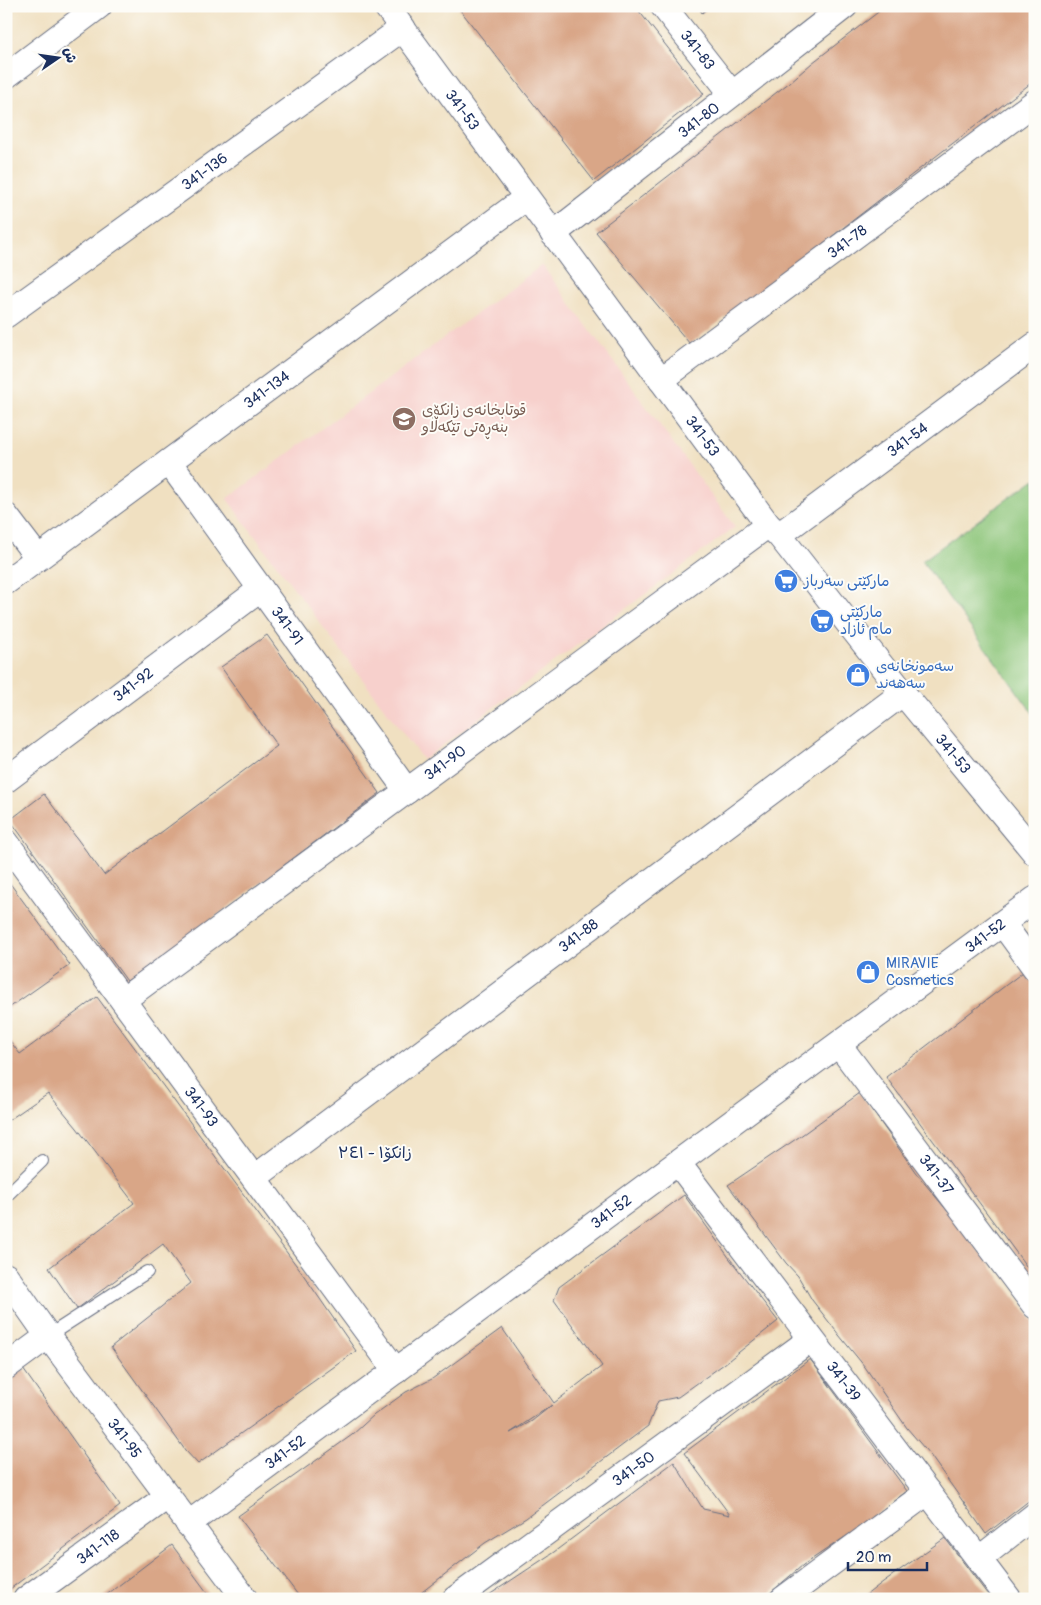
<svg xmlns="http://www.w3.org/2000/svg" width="1041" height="1605" viewBox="0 0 1041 1605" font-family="Pangolin,'Playpen Sans Arabic',sans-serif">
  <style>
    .built { fill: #f7d0cc }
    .green { fill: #8cc579; stroke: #547a6c }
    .building { fill: #d9a687; fill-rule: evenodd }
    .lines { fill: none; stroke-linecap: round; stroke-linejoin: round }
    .lane-casing { stroke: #666d81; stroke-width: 14 }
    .street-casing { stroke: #666d81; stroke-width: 27 }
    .lane { stroke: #fff; stroke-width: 12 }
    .street { stroke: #fff; stroke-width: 25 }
    .labels { text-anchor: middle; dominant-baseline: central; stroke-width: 4; stroke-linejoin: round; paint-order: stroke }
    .street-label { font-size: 15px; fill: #1b2f5e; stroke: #fdfcf7 }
    .education-label { font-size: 15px; fill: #785e54; stroke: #fdfcf7; text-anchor: start }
    .shop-label { font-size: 15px; fill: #366cbe; stroke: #fdfcf7; text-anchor: start }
    .neighbourhood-label { font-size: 16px; fill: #1b2f5e; stroke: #fdfcf7 }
  </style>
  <rect width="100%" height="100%" fill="#fdfcf7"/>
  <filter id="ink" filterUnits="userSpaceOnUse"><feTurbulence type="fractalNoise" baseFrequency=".02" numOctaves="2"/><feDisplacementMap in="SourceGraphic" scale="10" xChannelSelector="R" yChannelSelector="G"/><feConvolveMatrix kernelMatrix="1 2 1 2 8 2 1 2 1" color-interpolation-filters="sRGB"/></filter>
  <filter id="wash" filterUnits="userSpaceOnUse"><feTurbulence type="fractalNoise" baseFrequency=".0096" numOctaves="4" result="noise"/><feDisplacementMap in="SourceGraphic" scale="20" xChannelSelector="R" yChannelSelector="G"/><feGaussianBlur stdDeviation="1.12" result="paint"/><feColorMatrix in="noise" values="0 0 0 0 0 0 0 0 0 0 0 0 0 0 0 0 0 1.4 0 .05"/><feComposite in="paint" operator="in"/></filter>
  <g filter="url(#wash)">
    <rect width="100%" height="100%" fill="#f0e0c1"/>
    <path class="built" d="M542 265 735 527 423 760 227 499Z"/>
    <path class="green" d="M1035 479V716L922 561Z"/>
    <g id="blocks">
      <path class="building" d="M457 6H635L704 94 594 181Z
        M698 6H710L702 13Z
        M886 6H1035V80L791 268 690 344 596 232 790 82 812 63Z
        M267 635 380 793 182 942 127 981 10 820 44 794 104 875 277 746 221 667Z
        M6 878 70 965 6 1010Z
        M1027 969 1035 981V1278L886 1077Z
        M97 997 302 1273 356 1351 198 1464 185 1450 111 1347 191 1283 163 1244 77 1309 49 1268 134 1203 77 1128 48 1093 6 1122V1036L20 1054Z
        M860 1093 916 1173 964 1231 1035 1324V1496L986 1534 930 1455 907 1428 865 1367 839 1335 812 1300 798 1276 786 1263 728 1185 799 1137Z
        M684 1195 730 1259 778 1321 724 1364 678 1397 658 1401 648 1426 526 1518 485 1543 413 1599H301L238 1516 352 1435 374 1415 406 1392 432 1379 502 1328 554 1403 602 1366 554 1300 559 1287ZM552 1405 532 1421 510 1433Z
        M810 1359 907 1491 854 1531 803 1565 763 1599H483L554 1552 674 1462 703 1509 730 1515 684 1453Z
        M23 1369 120 1506 6 1592V1382Z
        M945 1538 991 1599H861L883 1582Z
        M172 1545 212 1599H101Z"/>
    </g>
  </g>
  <g filter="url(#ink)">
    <use href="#blocks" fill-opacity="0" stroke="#666d81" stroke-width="1"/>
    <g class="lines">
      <g class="lane-casing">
        <path id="lane" d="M6 1196 42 1161
          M48 1336 147 1272"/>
      </g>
      <g class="street-casing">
        <g id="street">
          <path id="s1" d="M386 6 768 525 779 535 903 693 1035 853"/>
          <path id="s2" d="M663 6 732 94"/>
          <path d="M6 76 99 6"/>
          <path id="s3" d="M553 234 845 6"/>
          <path id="s4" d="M6 315 403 28"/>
          <path id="s5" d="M661 380 1035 102"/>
          <path id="s6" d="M169 462 407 791"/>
          <path d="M6 516 38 558"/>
          <path id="s7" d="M779 535 1035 345"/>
          <path id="s8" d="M6 582 526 198"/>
          <path id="s9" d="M6 780 261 589"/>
          <path id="s10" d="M6 842 396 1371"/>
          <path d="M1003 924 1035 968"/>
          <path id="s11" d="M123 1000 768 525"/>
          <path id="s12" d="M839 1045 1035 1306"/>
          <path id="s13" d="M678 1163 1009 1599"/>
          <path id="s14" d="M254 1178 903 693"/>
          <path id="s15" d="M6 1276 48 1336 245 1599"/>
          <path d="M6 1367 48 1336"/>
          <path id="s16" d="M188 1524 1035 899"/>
          <path d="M979 1559 1035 1515"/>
          <path id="s17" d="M26 1599 168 1496"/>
          <path id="s18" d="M455 1599 811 1339"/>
          <path d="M783 1599 928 1492"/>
        </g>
      </g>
      <use href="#lane" class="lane"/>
      <use href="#street" class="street"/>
    </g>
  </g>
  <defs>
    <g id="school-disc" transform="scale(1.25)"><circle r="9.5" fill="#8d6e63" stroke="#fdfcf7"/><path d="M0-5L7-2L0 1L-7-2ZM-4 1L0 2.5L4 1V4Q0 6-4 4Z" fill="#fff"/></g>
    <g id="supermarket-disc" transform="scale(1.25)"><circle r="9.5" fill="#3f7fe0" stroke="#fdfcf7"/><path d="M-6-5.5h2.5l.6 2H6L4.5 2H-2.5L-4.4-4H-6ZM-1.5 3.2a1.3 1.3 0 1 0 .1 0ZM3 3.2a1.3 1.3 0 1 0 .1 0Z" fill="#fff"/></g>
    <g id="shop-disc" transform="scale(1.25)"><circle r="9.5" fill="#3f7fe0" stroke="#fdfcf7"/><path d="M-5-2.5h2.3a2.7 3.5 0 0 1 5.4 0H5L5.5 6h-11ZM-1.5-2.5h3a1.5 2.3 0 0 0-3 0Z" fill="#fff"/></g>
  </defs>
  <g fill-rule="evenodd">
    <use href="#school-disc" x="404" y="419"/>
    <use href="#supermarket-disc" x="786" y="581"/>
    <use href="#supermarket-disc" x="822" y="621"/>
    <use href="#shop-disc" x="858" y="675"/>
    <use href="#shop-disc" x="868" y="972"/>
  </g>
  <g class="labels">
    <g class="street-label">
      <text stroke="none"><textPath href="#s2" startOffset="56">341-83</textPath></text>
      <text stroke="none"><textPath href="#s1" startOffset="129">341-53</textPath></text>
      <text stroke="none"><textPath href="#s3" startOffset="185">341-80</textPath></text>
      <text stroke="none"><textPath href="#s4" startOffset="245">341-136</textPath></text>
      <text stroke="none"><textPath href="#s5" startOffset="232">341-78</textPath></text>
      <text stroke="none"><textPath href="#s8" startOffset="324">341-134</textPath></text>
      <text stroke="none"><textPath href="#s1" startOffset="534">341-53</textPath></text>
      <text stroke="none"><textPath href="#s7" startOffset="160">341-54</textPath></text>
      <text stroke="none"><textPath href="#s6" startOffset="202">341-91</textPath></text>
      <text stroke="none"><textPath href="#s9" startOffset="159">341-92</textPath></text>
      <text stroke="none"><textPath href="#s1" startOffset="939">341-53</textPath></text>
      <text stroke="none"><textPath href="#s11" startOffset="400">341-90</textPath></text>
      <text stroke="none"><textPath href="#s14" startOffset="405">341-88</textPath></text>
      <text stroke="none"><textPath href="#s16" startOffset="991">341-52</textPath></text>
      <text stroke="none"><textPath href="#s10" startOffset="329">341-93</textPath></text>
      <text stroke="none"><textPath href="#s12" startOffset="162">341-37</textPath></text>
      <text stroke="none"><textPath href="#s16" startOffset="526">341-52</textPath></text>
      <text stroke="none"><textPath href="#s13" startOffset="274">341-39</textPath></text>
      <text stroke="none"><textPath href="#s15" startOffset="201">341-95</textPath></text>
      <text stroke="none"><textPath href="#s16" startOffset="121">341-52</textPath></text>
      <text stroke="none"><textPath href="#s18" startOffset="221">341-50</textPath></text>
      <text stroke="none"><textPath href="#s17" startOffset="89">341-118</textPath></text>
    </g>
    <g class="education-label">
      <text x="422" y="410">قوتابخانه‌ی زانکۆی<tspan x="422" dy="17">بنەڕەتی تێکەڵاو</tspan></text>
    </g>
    <g class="shop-label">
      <text x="804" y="581">مارکێتی سەرباز</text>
      <text x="840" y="612">مارکێتی<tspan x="840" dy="17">مام ئازاد</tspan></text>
      <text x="876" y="666">سەمونخانەی<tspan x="876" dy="17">سەھەند</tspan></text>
      <text x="886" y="963">MIRAVIE<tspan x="886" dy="17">Cosmetics</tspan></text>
    </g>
    <g class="neighbourhood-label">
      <text x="375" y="1153">زانکۆ١ - ٣٤١</text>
    </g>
  </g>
  <rect width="1041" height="1605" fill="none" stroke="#fdfcf7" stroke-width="25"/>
  <g transform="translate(58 58) rotate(77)" stroke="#fdfcf7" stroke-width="4" paint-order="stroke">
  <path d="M0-4L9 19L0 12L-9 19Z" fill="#1b2f5e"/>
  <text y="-8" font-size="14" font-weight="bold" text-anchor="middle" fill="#1b2f5e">ش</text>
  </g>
  <path d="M848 1562v8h79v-8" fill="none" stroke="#1b2f5e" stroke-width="2.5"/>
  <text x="856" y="1562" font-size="15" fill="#1b2f5e" stroke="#fdfcf7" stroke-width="4" paint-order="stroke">20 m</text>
</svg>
